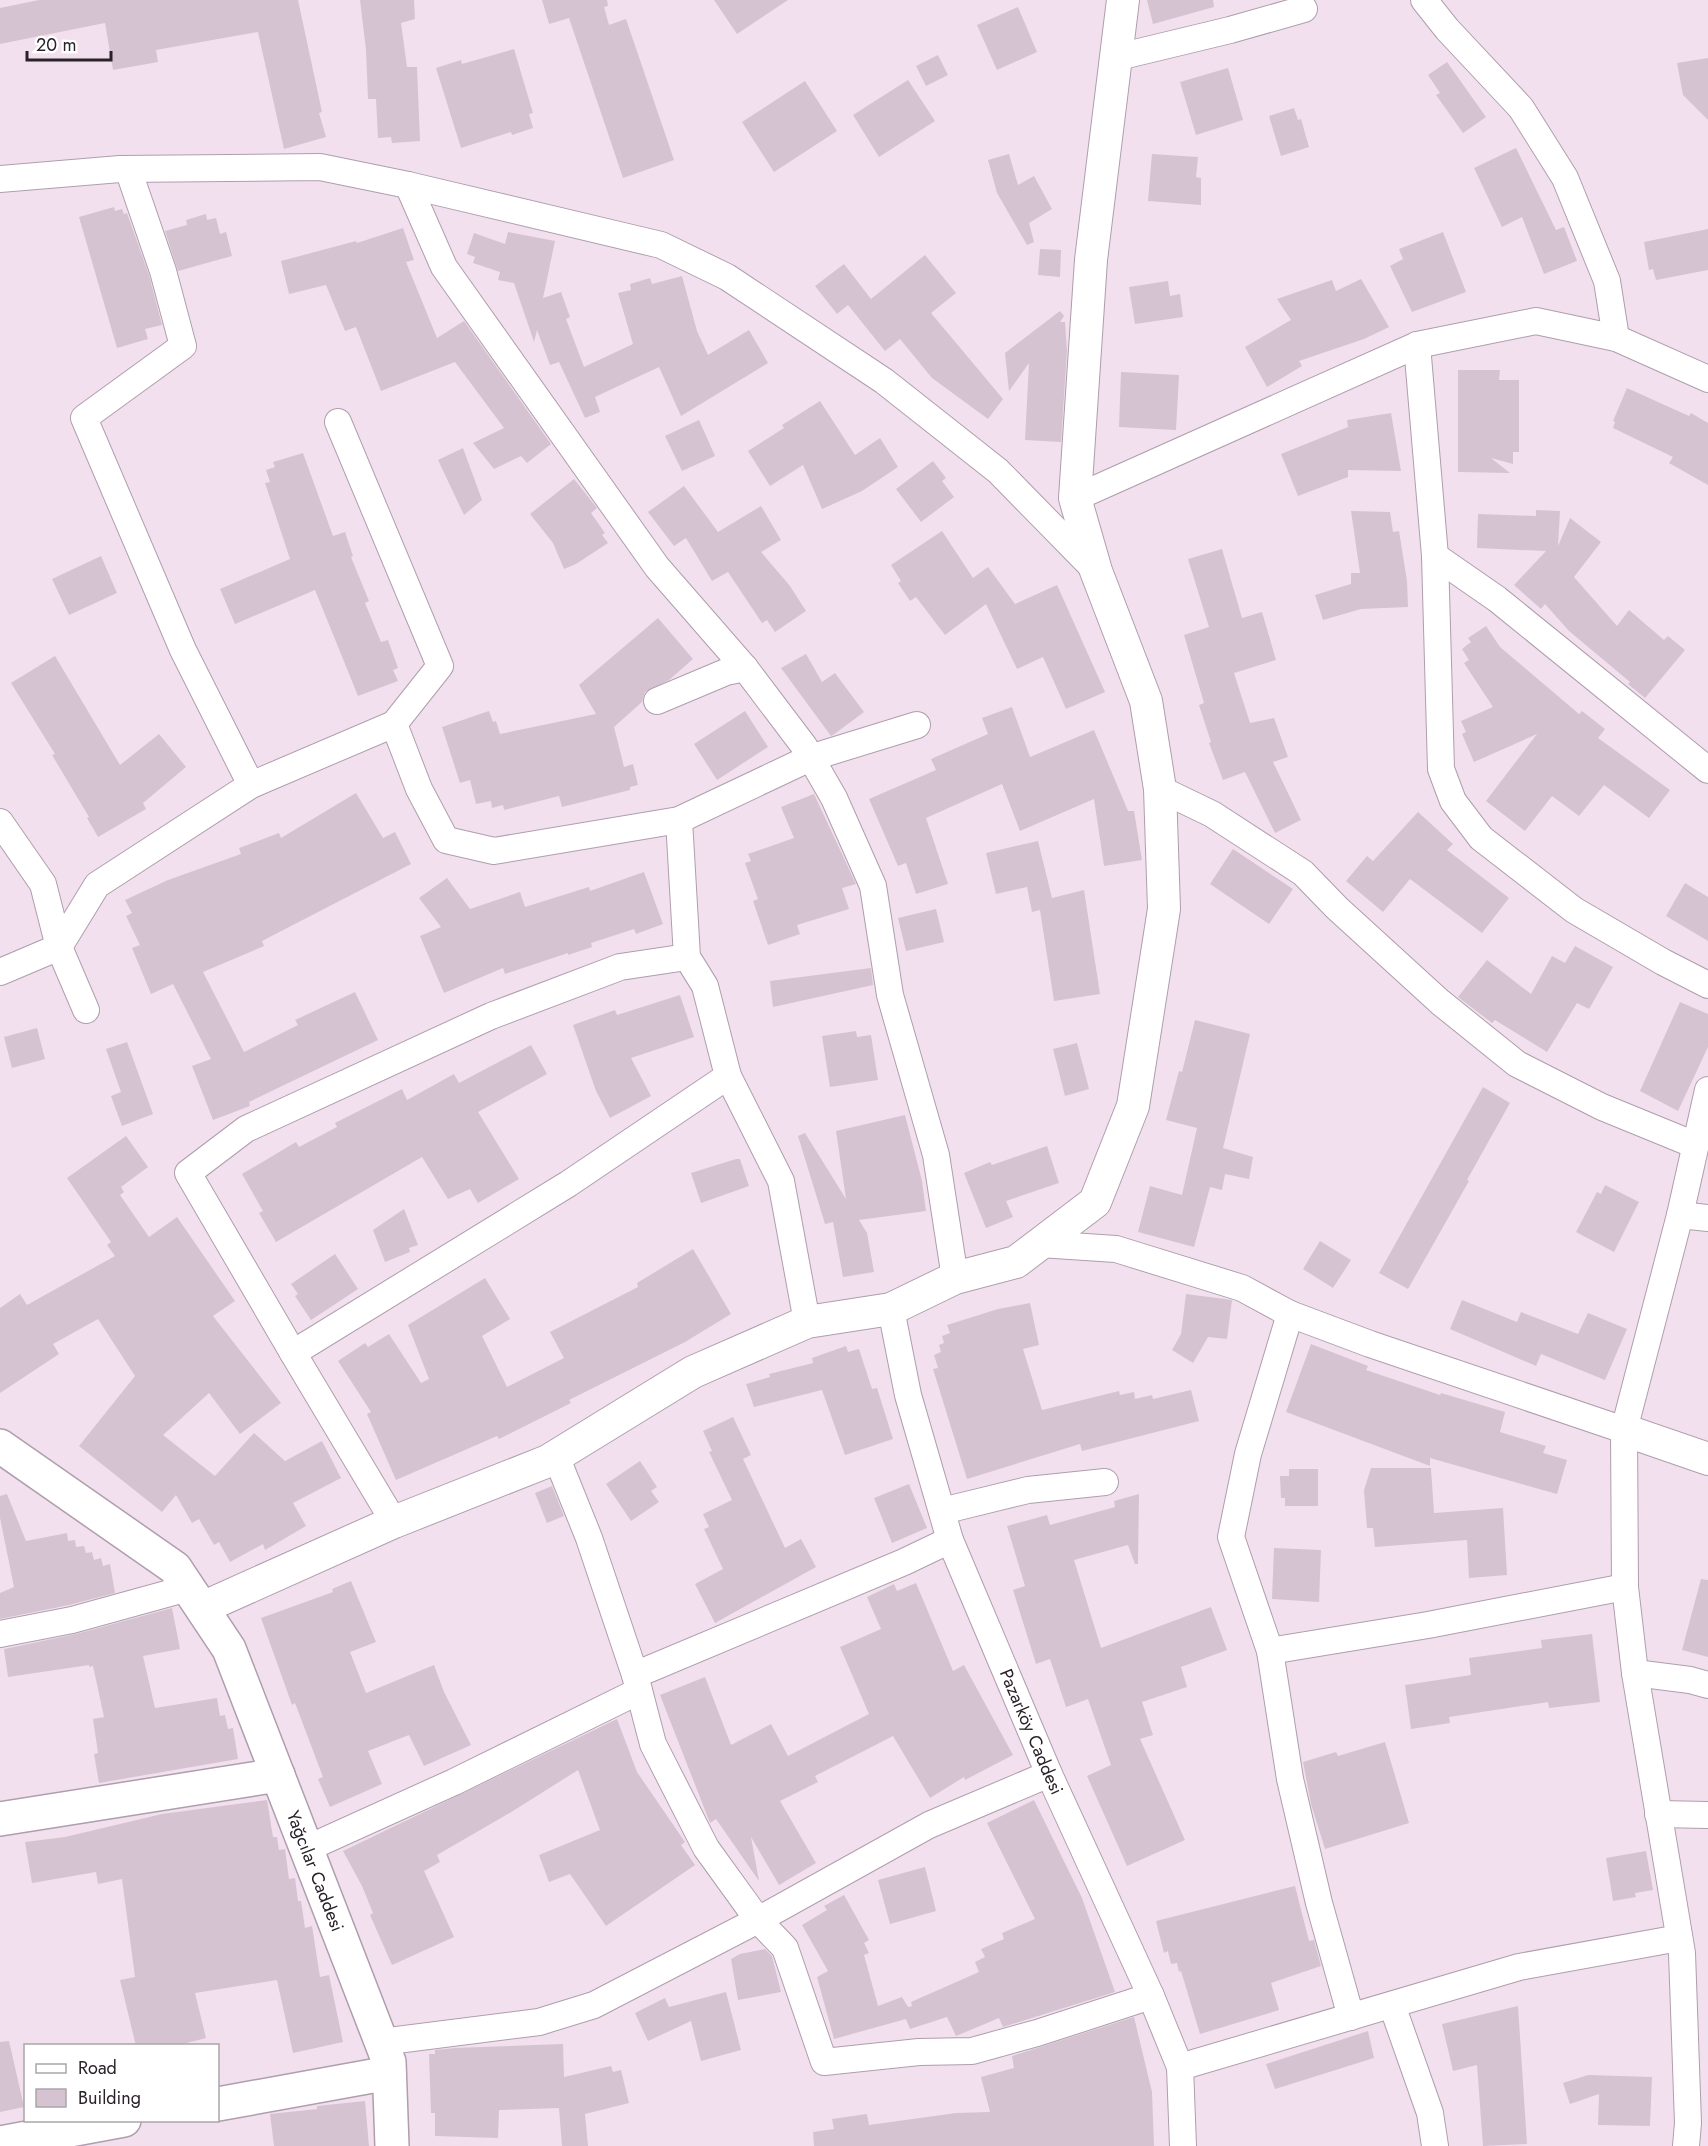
<svg xmlns="http://www.w3.org/2000/svg" width="1708" height="2146" viewBox="0 0 1708 2146" font-family="Jost,sans-serif">
  <style>
    .building { fill: #d5c3d2 }
    .lines { fill: none; stroke-linecap: round; stroke-linejoin: round }
    .minor-casing { stroke: #af9ead; stroke-width: 28 }
    .tertiary-casing { stroke: #af9ead; stroke-width: 34 }
    .secondary-casing { stroke: #af9ead; stroke-width: 36 }
    .minor { stroke: #fff; stroke-width: 26 }
    .tertiary { stroke: #fff; stroke-width: 32 }
    .secondary { stroke: #fff; stroke-width: 33 }
    .labels { text-anchor: middle; dominant-baseline: central; stroke-width: 5; stroke-linejoin: round; paint-order: stroke }
    .street-label { font-size: 18px; fill: #292228; stroke: #fff }
  </style>
  <rect width="100%" height="100%" fill="#f2e0ef"/>
  <path class="building" d="M39 0H298L322 112 319 113 326 137 284 149 258 32 156 50 158 62 113 70 105 23 0 44V8Z
    M360 0H414L415 19 401 23 407 67H417L420 141 392 143 391 137 378 138 376 99H368L366 50Z
    M542 0H607L608 6 604 7 609 25 626 19 674 160 623 178 569 18 549 24Z
    M714 0H788L737 34Z
    M1147 0H1213L1214 7 1153 24Z
    M1018 7 1037 52 997 70 977 25Z
    M514 49 533 113 529 114 533 128 512 135 511 132 461 148 436 68 461 60 462 64Z
    M938 55 948 75 926 86 916 66Z
    M1708 58V120L1683 95 1677 63Z
    M1447 62 1486 117 1463 133 1436 95 1440 93 1428 75Z
    M1228 68 1243 120 1196 135 1180 82Z
    M908 80 935 121 879 157 853 115Z
    M805 81 837 131 774 172 742 122Z
    M1294 108 1298 120 1301 119 1309 147 1281 156 1269 116Z
    M1516 148 1556 230 1564 227 1577 261 1544 274 1522 217 1502 227 1474 168Z
    M1009 154 1018 185 1034 176 1052 209 1029 223 1034 242 1027 245 997 193 988 160Z
    M1152 154 1198 157 1196 177 1201 178V205L1148 201Z
    M114 207 115 211 122 209 124 214 127 213 149 275 162 325 145 329 148 339 117 348 79 217Z
    M206 214 207 220 216 218 220 234 226 232 232 256 178 271 165 231 187 225 186 220Z
    M403 228 414 260 406 262 437 338 464 321 551 444 527 463 521 456 494 469 473 443 504 428 455 362 381 391 356 327 345 331 326 285 289 294 281 261 356 241 357 243Z
    M1708 229V270L1656 280 1653 269 1649 270 1644 242Z
    M508 232 555 241 543 298 561 292 570 317 566 319 584 367 633 344 618 293 631 290 630 284 650 278 652 284 682 276 697 331 708 355 749 330 768 363 681 416 659 367 595 397 600 412 585 418 559 362 550 365 537 330 534 342 514 283 498 280 500 272 473 263 475 257 467 254 474 233 505 244Z
    M1443 232 1466 292 1412 312 1390 266 1403 259 1399 249Z
    M1040 249 1061 250 1060 277 1038 275Z
    M925 255 956 293 931 313 1003 399 988 419 932 378 900 339 885 351 848 305 837 314 815 286 844 264 871 299Z
    M1361 279 1389 327 1364 339 1299 361 1302 366 1267 387 1245 347 1291 320 1277 299 1332 280 1336 291Z
    M1168 281 1170 296 1180 294 1183 317 1135 324 1129 287Z
    M1060 311 1064 316 1060 322H1065L1067 351 1061 442 1025 440 1029 363 1009 391 1005 353Z
    M1458 370H1500L1499 380H1519V452H1513V464L1491 458 1510 473 1458 472Z
    M1121 372 1179 375 1176 430 1119 427Z
    M1627 388 1689 416 1691 413 1708 423V485L1669 463 1673 457 1613 428 1615 422 1613 421Z
    M820 401 855 455 880 438 898 467 862 491 822 509 803 465 770 486 748 451 784 428 782 425Z
    M1391 413 1401 471 1348 470V477L1298 496 1281 454 1348 427 1347 420Z
    M699 420 715 456 682 471 665 436Z
    M463 448 482 500 464 515 438 460Z
    M303 453 333 536 345 532 353 556 351 557 369 601 365 603 381 642 388 640 398 668 393 670 398 681 358 696 315 590 235 624 220 589 290 559 265 483 270 482 266 470 275 467 273 462Z
    M933 461 946 478 942 481 954 497 921 522 896 489Z
    M574 479 597 508 591 513 605 533 602 535 608 543 576 564 564 569 553 543 530 514Z
    M684 486 718 532 761 506 781 540 761 552 790 586 806 611 775 632 767 620 762 623 728 572 712 581 686 538 674 546 648 512Z
    M1536 510 1560 511 1558 546 1570 518 1601 542 1574 577 1617 626 1629 610 1664 640 1668 636 1685 650 1645 698 1628 684 1630 682 1569 631 1545 604 1541 609 1514 585 1546 551 1477 548 1478 514 1536 516Z
    M1351 511 1390 512 1393 532 1399 531 1407 581 1408 607 1361 609 1323 620 1315 595 1351 584V573H1360Z
    M942 531 973 578 988 567 1015 604 1057 585 1105 692 1066 709 1043 657 1017 669 986 604 945 635 916 597 910 601 898 583 901 581 891 565Z
    M1222 549 1242 618 1262 612 1276 660 1234 673 1250 723 1274 718 1288 757 1273 762 1301 820 1275 833 1245 772 1223 780 1209 743 1211 742 1199 705 1204 703 1184 635 1209 627 1188 559Z
    M101 556 117 593 69 615 52 579Z
    M658 618 693 659 669 680 645 692 642 702 614 727 624 767 633 764 638 785 630 787V790L562 807 559 796 504 810 503 805 492 808 491 801 476 804 470 780 460 783 442 727 489 711 493 722 496 721 500 734 596 714 579 685Z
    M1486 626 1500 647 1579 714 1582 711 1605 729 1598 738 1670 790 1649 818 1604 785 1579 816 1552 796 1525 831 1486 801 1537 734 1474 762 1462 734 1466 732 1461 721 1493 707 1464 663 1469 660 1462 649 1471 642 1468 638Z
    M806 654 822 682 835 673 864 712 833 735 831 736 781 668Z
    M55 656 120 765 159 734 186 767 143 803 146 809 98 837 87 818 89 817 52 755 55 754 11 683Z
    M1012 707 1030 757 1094 730 1128 811H1134L1142 860 1104 866 1094 799 1020 831 1002 784 926 818 948 884 916 894 906 863 898 866 869 799 936 770 931 759 988 734 982 718Z
    M745 711 768 747 717 780 694 744Z
    M356 793 383 838 395 832 411 864 262 941 264 946 203 972 244 1052 298 1025 295 1020 355 992 378 1040 249 1102 250 1106 213 1120 192 1066 211 1059 173 984 151 994 132 948 140 945 126 916 132 913 125 900 168 880 241 854 239 848 279 833 281 838Z
    M814 794 856 884 842 888 849 909 797 925 800 934 768 945 753 901 758 899 745 863 751 861 748 854 794 838 781 807Z
    M1418 812 1453 844 1447 850 1509 898 1482 933 1410 879 1383 912 1346 881 1367 856 1373 861Z
    M1038 841 1052 898 1084 890 1100 994 1054 1001 1040 910 1032 912 1027 887 996 894 986 853Z
    M1233 849 1293 889 1269 924 1210 884Z
    M644 872 663 924 636 934 634 929 591 943 592 947 568 955V953L505 974 503 968 444 993 420 936 441 927 419 898 447 878 470 909 520 892 525 907 589 887 590 891Z
    M1685 883 1708 897V941L1666 916Z
    M936 909 944 942 906 951 898 918Z
    M1575 946 1613 967 1589 1009 1577 1003 1547 1052 1495 1020 1492 1023 1458 997 1487 960 1531 994 1552 956 1565 963Z
    M871 968 873 985 773 1007 770 981Z
    M680 995 694 1037 631 1058 651 1096 610 1118 596 1091 573 1025 615 1010 617 1015Z
    M1680 1002 1708 1014V1047L1678 1111 1640 1091Z
    M1195 1020 1250 1034 1223 1148 1253 1157 1249 1179 1225 1174 1222 1190 1210 1187 1194 1247 1138 1232 1150 1186 1182 1195 1197 1128 1166 1120 1179 1071 1182 1072Z
    M37 1028 45 1059 12 1068 4 1037Z
    M856 1031 857 1037 871 1035 878 1080 830 1087 822 1036Z
    M127 1042 153 1114 122 1126 111 1096 121 1092 106 1049Z
    M1077 1043 1089 1089 1065 1096 1053 1049Z
    M531 1045 547 1074 478 1112 519 1179 478 1203 470 1189 448 1199 422 1157 276 1242 259 1213 263 1211 242 1174 296 1142 299 1147 337 1127 335 1123 402 1089 407 1100 454 1074 459 1083Z
    M1483 1087 1510 1103 1467 1180 1469 1181 1408 1289 1379 1273Z
    M905 1115 922 1181 926 1211 859 1220 867 1233 874 1272 843 1277 833 1222 825 1224 798 1136 805 1133 846 1199 836 1131Z
    M126 1136 148 1167 121 1187 124 1192 120 1195 149 1237 177 1217 235 1301 213 1316 281 1403 240 1434 209 1393 163 1435 215 1476 254 1433 285 1461 322 1441 341 1478 293 1503 306 1526 265 1550 263 1544 230 1562 219 1542 214 1545 199 1519 192 1523 176 1495 162 1512 79 1446 135 1376 98 1319 53 1344 59 1354 0 1393V1308L20 1294 27 1305 115 1256 107 1245 111 1242 67 1178Z
    M1047 1146 1059 1183 1006 1201 1013 1217 986 1228 964 1173 990 1162 992 1165Z
    M736 1159H740L749 1186 701 1203 691 1173Z
    M1605 1185 1639 1202 1614 1252 1576 1232 1597 1192 1601 1194Z
    M404 1209 418 1245 409 1248 410 1252 385 1262 373 1230Z
    M1320 1241 1351 1260 1333 1288 1303 1269Z
    M693 1249 731 1314 685 1342 569 1400 571 1403 499 1439 497 1436 396 1480 367 1414 371 1412 338 1361 365 1343 368 1347 389 1334 421 1383 429 1379 408 1325 485 1278 510 1319 482 1336 507 1387 564 1358 550 1332 638 1287 637 1283Z
    M335 1254 358 1289 311 1320 295 1296 298 1294 291 1284Z
    M1186 1294 1232 1300 1227 1339 1208 1337 1193 1363 1172 1350 1181 1334Z
    M1462 1300 1517 1322 1521 1312 1578 1334 1588 1313 1627 1329 1605 1380 1541 1354 1536 1366 1450 1329Z
    M1030 1303 1039 1345 1023 1349 1042 1410 1119 1391 1120 1395 1134 1392 1135 1399 1152 1395 1153 1399 1191 1390 1199 1421 1082 1451 1080 1444 967 1479 933 1369 938 1368 934 1355 941 1352 939 1345 944 1343 942 1336 950 1333 947 1325 998 1309Z
    M1311 1344 1368 1366 1366 1370 1440 1395 1441 1393 1505 1412 1500 1432 1546 1446 1543 1453 1567 1460 1557 1494 1430 1458V1466L1286 1412Z
    M846 1346 848 1352 859 1349 872 1389 877 1388 893 1439 845 1455 822 1390 754 1407 746 1384 770 1377 769 1374 813 1363 812 1358Z
    M733 1417 751 1455 743 1459 785 1548 801 1539 816 1567 715 1623 695 1584 723 1569 704 1529 709 1527 703 1514 732 1500 709 1452 712 1451 703 1431Z
    M640 1461 657 1487 651 1491 659 1502 631 1521 606 1484Z
    M1371 1468H1431L1434 1513 1503 1508 1507 1575 1469 1578 1467 1540 1375 1547 1373 1528H1367L1364 1490Z
    M1289 1469H1318V1506H1285V1498H1281L1280 1476H1289Z
    M909 1484 927 1528 892 1543 874 1498Z
    M552 1486 564 1516 547 1523 535 1493Z
    M7 1494 26 1541 67 1533 68 1541 75 1540 76 1547 84 1546 86 1553 92 1552 94 1560 101 1558 103 1566 110 1564 115 1593 69 1605 0 1619V1593L14 1587 0 1518V1496Z
    M1139 1494 1138 1564H1135L1128 1545 1074 1560 1101 1648 1211 1607 1227 1650 1181 1667 1187 1687 1142 1702 1153 1735 1140 1739 1185 1840 1127 1866 1087 1776 1111 1765 1088 1699 1066 1707 1050 1659 1036 1664 1013 1590 1025 1586 1007 1526 1047 1515 1050 1525 1115 1507 1114 1501Z
    M1274 1548 1321 1550 1319 1602 1272 1599Z
    M1701 1579 1708 1580V1657L1682 1650Z
    M351 1581 376 1642 350 1652 366 1693 434 1665 444 1692 471 1745 424 1766 409 1735 368 1751 382 1784 330 1807 318 1779 323 1777 295 1703 292 1705 261 1618 333 1592 332 1589Z
    M916 1583 953 1671 964 1665 1013 1755 965 1780 964 1777 930 1798 893 1736 815 1776 818 1782 780 1801 816 1863 779 1885 751 1837 759 1881 716 1819 710 1823 660 1695 705 1677 731 1745 771 1724 788 1756 869 1714 840 1647 881 1629 867 1597 894 1584 897 1591Z
    M172 1608 180 1649 143 1656 155 1708 217 1698 220 1716 225 1715 228 1729 233 1728 238 1759 99 1783 94 1754 98 1753 93 1719 104 1717 93 1666 89 1667V1665L8 1677 4 1649 76 1634Z
    M1592 1634 1600 1702 1549 1708 1548 1702 1449 1717 1450 1723 1411 1729 1405 1685 1471 1675 1469 1658 1542 1648 1541 1640Z
    M617 1719 637 1772 685 1842 681 1845 695 1865 606 1926 570 1874 549 1882 539 1855 600 1830 578 1770 513 1811 437 1855 440 1862 424 1871 454 1937 392 1965 370 1915 373 1913 362 1886 343 1851Z
    M1385 1742 1409 1823 1325 1849 1311 1804 1303 1762 1336 1752 1338 1756Z
    M267 1800 273 1837H277L279 1850 285 1849 289 1879 295 1878 298 1901H301L305 1928 312 1926 320 1977 329 1975 343 2042 293 2053 277 1980 195 1993 206 2038 175 2046H136L120 1980 135 1977 122 1879 98 1884 96 1872 32 1883 25 1842 65 1837 162 1814Z
    M1034 1800 1082 1898 1115 1992 1003 2027 999 2018 956 2036 947 2017 910 2029 906 2019 834 2039 817 1977 828 1971 802 1925 827 1910 824 1906 844 1895 869 1940 864 1943 869 1953 864 1955 878 2006 902 1997 908 2007 912 2006 911 2002 979 1972 975 1962 985 1957 981 1949 1004 1939 1002 1933 1035 1919 987 1823Z
    M1646 1851 1653 1890 1635 1893 1636 1897 1613 1901 1606 1858Z
    M925 1867 936 1911 890 1924 878 1880Z
    M1295 1886 1309 1941 1314 1940 1321 1966 1271 1983 1279 2010 1200 2034 1181 1971 1179 1972 1177 1963 1171 1964 1168 1951 1164 1953 1156 1921Z
    M765 1949 772 1956 781 1992 738 2000 731 1959 740 1954Z
    M726 1992 741 2050 701 2061 691 2021 648 2041 635 2013 665 1998 669 2007Z
    M1518 2006 1527 2144 1483 2146 1477 2065 1453 2071 1442 2024Z
    M1134 2017 1152 2092 1154 2146H814L813 2132 834 2129 832 2119 867 2114 869 2125 956 2113 990 2112 981 2077 1014 2068 1012 2056Z
    M1368 2031 1374 2058 1275 2089 1266 2064Z
    M9 2041 24 2107 0 2112V2042Z
    M563 2044 564 2077 611 2066 613 2072 621 2070 629 2103 585 2114 588 2146H562L559 2108 499 2110 498 2138 435 2136V2113H431L429 2054H435V2050L455 2048Z
    M1588 2075 1652 2077 1650 2126 1598 2125 1599 2094 1570 2104 1563 2083Z
    M365 2101 369 2146H274L270 2114 317 2109V2106Z"/>
  <g class="lines">
    <g class="minor-casing">
      <g id="minor">
        <path d="M1424 0 1447 29 1521 108 1565 178 1607 281 1616 338"/>
        <path d="M1114 58 1230 30 1304 9"/>
        <path d="M128 169 163 271 183 346 84 418 183 650 251 785"/>
        <path d="M0 179 120 169 320 167 408 185 661 245 727 277 884 381 998 471 1096 571"/>
        <path d="M408 185 444 267 657 567 745 668 804 746 834 798 873 886 890 995 936 1155 955 1278"/>
        <path d="M1417 345 1435 556 1441 769 1453 801 1481 838 1574 910 1663 962 1708 985"/>
        <path d="M1075 498 1417 345 1536 321 1616 338 1708 379"/>
        <path d="M1435 556 1497 599 1708 770"/>
        <path d="M657 701 726 672 745 668"/>
        <path d="M394 724 419 789 446 840 494 851 679 820 810 758 917 725"/>
        <path d="M1160 789 1212 814 1303 873 1337 908 1440 1002 1517 1064 1602 1107 1695 1145"/>
        <path d="M679 820 687 957 705 986 728 1076 781 1181 807 1322"/>
        <path d="M0 822 43 884 59 947 86 1010"/>
        <path d="M0 972 59 947 97 885 251 785 394 724 440 666 338 422"/>
        <path d="M1680 1215 1708 1218"/>
        <path d="M1040 1244 1116 1249 1242 1288 1290 1314 1370 1344 1624 1430"/>
        <path id="s1" d="M891 1309 908 1395 950 1540 1049 1774 1151 1996 1180 2067 1183 2146"/>
        <path d="M1290 1314 1248 1454 1231 1537 1270 1651 1290 1779 1319 1903 1351 2017"/>
        <path d="M293 1353 568 1184 728 1076"/>
        <path d="M556 1456 589 1538 635 1675 653 1744 706 1848 758 1920 785 1948 824 2062 919 2052 972 2051 1037 2033 1151 1996"/>
        <path d="M942 1511 1028 1490 1105 1482"/>
        <path d="M394 1522 293 1353 188 1173 246 1129 491 1016 620 967 687 957"/>
        <path d="M0 1634 72 1620 188 1588"/>
        <path d="M1270 1651 1428 1625 1625 1587"/>
        <path d="M1635 1673 1690 1680 1708 1685"/>
        <path d="M635 1675 904 1562 950 1540"/>
        <path d="M1658 1814 1708 1815"/>
        <path d="M306 1849 454 1782 639 1691"/>
        <path d="M1392 2005 1430 2113 1435 2146"/>
        <path d="M381 2042 539 2022 594 2005 758 1920 929 1825 1049 1774"/>
        <path d="M1180 2067 1519 1967 1679 1938"/>
        <path d="M1686 2146 1688 2123 1682 1953 1635 1673 1625 1587 1624 1430 1680 1215 1708 1090"/>
      </g>
    </g>
    <g class="tertiary-casing">
      <path id="tertiary" d="M1624 1430 1708 1459
        M202 1608 394 1522 548 1461 693 1372 807 1322 891 1309 955 1278 1016 1262 1095 1202 1133 1106 1164 909 1160 789 1146 701 1096 571 1075 498 1091 260 1123 0"/>
    </g>
    <g class="secondary-casing">
      <g id="secondary">
        <path id="s2" d="M0 1446 175 1568 229 1649 389 2062 392 2146"/>
        <path d="M0 1819 278 1775"/>
        <path d="M218 2104 389 2073"/>
        <path d="M0 2143 124 2120"/>
      </g>
    </g>
    <use href="#minor" class="minor"/>
    <use href="#tertiary" class="tertiary"/>
    <use href="#secondary" class="secondary"/>
  </g>
  <g class="labels">
    <g class="street-label">
      <text stroke="none"><textPath href="#s1" startOffset="447">Pazarköy Caddesi</textPath></text>
      <text stroke="none"><textPath href="#s2" startOffset="549">Yağcılar Caddesi</textPath></text>
    </g>
  </g>
  <rect x="24" y="2044" width="195" height="78" fill="#ffffff" stroke="#a9a7a9" stroke-width="1.5"/>
  <rect x="36" y="2064" width="30" height="9" fill="#ffffff" stroke="#a9a7a9" stroke-width="1.5"/>
  <text x="78" y="2074" font-size="18" fill="#292228">Road</text>
  <rect x="36" y="2089" width="30" height="18" fill="#d5c3d2" stroke="#a9a7a9" stroke-width="1.5"/>
  <text x="78" y="2104" font-size="18" fill="#292228">Building</text>
  <path d="M27 51v9h84v-9" fill="none" stroke="#292228" stroke-width="3"/>
  <text x="36" y="51" font-size="18" fill="#292228" stroke="#ffffff" stroke-width="4.5" paint-order="stroke">20 m</text>
</svg>
